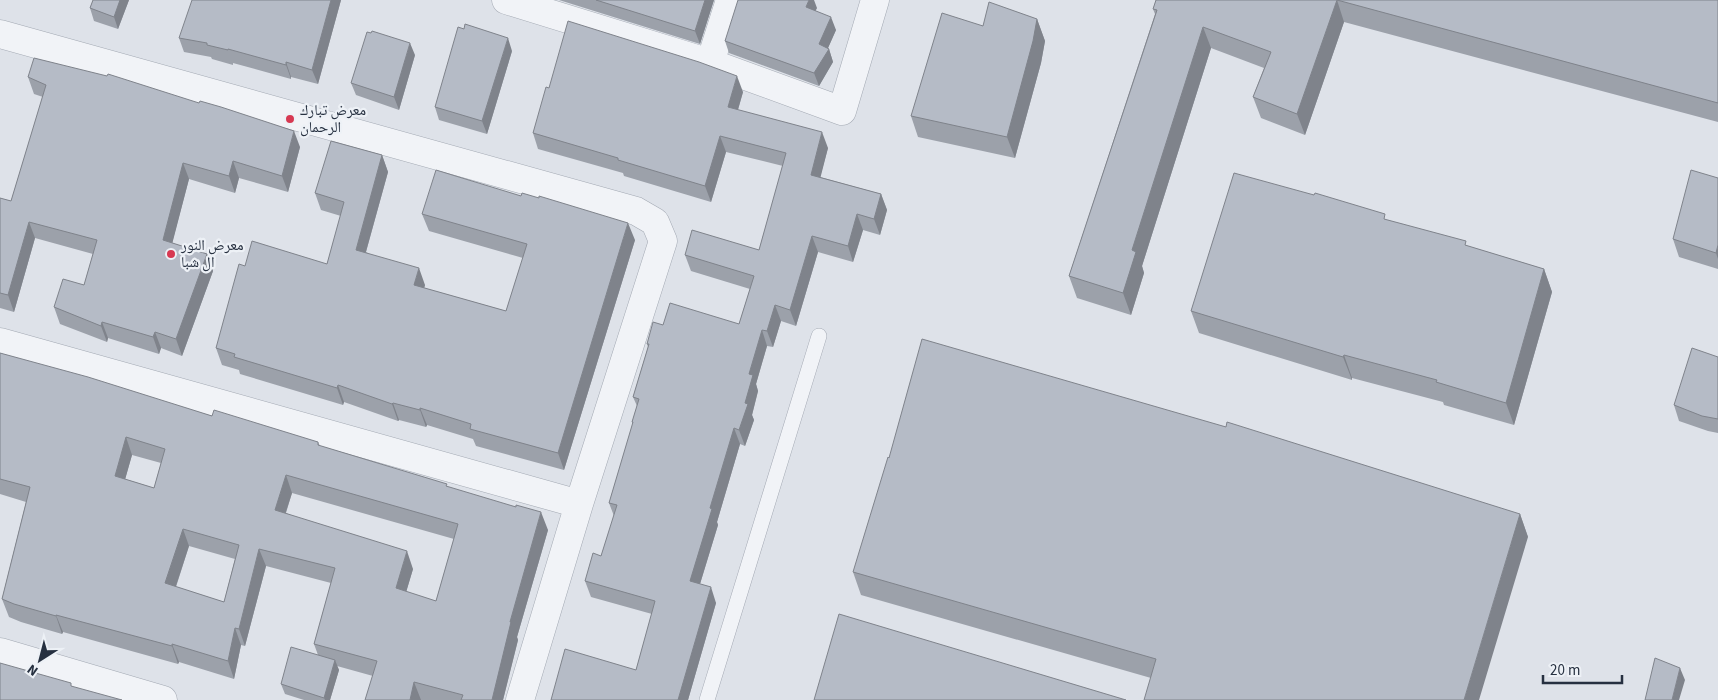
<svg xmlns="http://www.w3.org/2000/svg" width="1718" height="700" viewBox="0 0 1718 700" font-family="'Source Sans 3','Noto Naskh Arabic',sans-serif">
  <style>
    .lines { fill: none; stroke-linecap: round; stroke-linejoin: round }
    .service-casing { stroke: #a3a9b3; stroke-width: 16 }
    .minor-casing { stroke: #a3a9b3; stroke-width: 29 }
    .service { stroke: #f1f3f7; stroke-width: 15 }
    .minor { stroke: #f1f3f7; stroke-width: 28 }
    .wall { fill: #9ca1aa; fill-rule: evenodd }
    .shaded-wall { fill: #7f838b }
    .building { fill: #b5bbc6; stroke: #7f838b; fill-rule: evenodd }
    .poi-dot { fill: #d73952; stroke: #edf1f6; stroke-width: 2 }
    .labels { text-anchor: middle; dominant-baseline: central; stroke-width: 4.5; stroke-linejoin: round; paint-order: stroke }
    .poi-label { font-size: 15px; fill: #263040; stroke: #edf1f6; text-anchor: start }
  </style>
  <rect width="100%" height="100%" fill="#dee2e9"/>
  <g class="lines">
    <g class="service-casing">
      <path id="service" d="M707 700 819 336"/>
    </g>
    <g class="minor-casing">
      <path id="minor" d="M506 0 710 63 842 111 875 0
        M0 34 636 211 655 222 663 241 579 504 520 700
        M710 63 730 0
        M0 342 579 504
        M0 652 163 700"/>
    </g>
    <use href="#service" class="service"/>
    <use href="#minor" class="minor"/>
  </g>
  <path class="wall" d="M93 0H129L118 29 94 21 90 8Z
    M341 0 318 84 291 77V79L233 63V65L212 59 211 57 184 52 179 38Z
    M559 0H714L700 44Z
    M1156 0H1718V122L1344 22 1305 135 1261 118 1253 97 1264 68 1211 48 1142 266 1144 273 1131 315 1077 298 1069 276 1155 14 1153 9Z
    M817 8 815 10 836 30 828 48 829 49 833 62 819 86 729 53 725 41Z
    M1037 19 1045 41 1041 63 1015 158 918 137 911 116 983 26Z
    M512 51 487 134 439 120 435 107Z
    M415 55 399 110 356 95 351 83Z
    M28 77 300 147 288 192 239 178 235 193 189 179 172 243 207 254 213 271 182 356 161 348 159 354 108 338 107 342 60 324 54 307 84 285 93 254 35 238 14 312 0 308V198L11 201 43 97 34 94Z
    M549 88 743 92 738 110 828 148 820 177 881 194 887 210 880 235 863 230 853 262 818 252 796 326 781 321 773 347 767 346 756 384 758 391 752 415 754 420 745 446 740 444 717 522 718 525 700 584 716 603 688 700H551L636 670 652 614 591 597 585 581 601 556 614 516 609 503 633 424 632 422 637 406 633 397 648 347 647 344 663 325 739 324 750 289 691 271 685 255 759 250 783 166 726 152 711 202 624 176 623 173 538 149 533 133Z
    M382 155 388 172 366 252 425 285 424 288 506 311 523 258 429 231 422 214 635 240 564 470 476 446 473 439 427 425 426 427 399 420 398 421 344 402 343 405 240 374 239 370 222 365 216 348 245 266 327 264 341 216 321 210 315 193Z
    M1718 178V269L1679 257 1673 239Z
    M1388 220 1468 246 1544 269 1552 292 1514 425 1444 405 1443 402 1352 378V380L1199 333 1191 311Z
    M0 353 212 416 318 442 320 446 448 487 548 530 517 637 518 640 503 700H365L373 676 337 666 339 670 330 700H304L285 694 281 684 318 655 314 644 331 583 266 566 245 646 241 645 234 679 179 662 178 664 63 632 62 634 21 622 9 617 2 599 26 502 0 494ZM132 455 161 463 154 488 125 479ZM292 493 454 539 436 601 406 592 413 569 286 513ZM189 546 235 559 224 602 176 587Z
    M1718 357V433L1708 431 1679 421 1674 405Z
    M1520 514 1528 537 1151 678 861 595 853 572Z"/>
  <path class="shaded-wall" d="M120 0H129L118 29 114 17Z
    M331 0H341L318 84 312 70Z
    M705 0H714L700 44 695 31Z
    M809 0H814L817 8 811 20 806 7Z
    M1337 0 1344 22 1305 135 1297 114Z
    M831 17 836 30 824 57 819 44Z
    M1037 19 1045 41 1041 63 1015 158 1007 137Z
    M1203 27 1211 48 1142 266 1144 273 1131 315 1123 293 1132 250Z
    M508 38 512 51 487 134 482 121Z
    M410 43 415 55 399 110 394 97Z
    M829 49 833 62 819 86 814 73Z
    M286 62 291 77V79L286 65Z
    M737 76 743 92 734 123 728 107Z
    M294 131 300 147 288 192 282 176Z
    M822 132 828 148 817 191 811 175Z
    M720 136 726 152 711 202 705 186Z
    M382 155 388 172 362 266 356 250Z
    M233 161 239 178 235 193 229 176Z
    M183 163 189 179 169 256 163 240Z
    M881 194 887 210 880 235 874 219Z
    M857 214 863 230 853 262 848 246Z
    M29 222 35 238 14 312 8 295Z
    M628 223 635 240 564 470 558 453Z
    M812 236 818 252 796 326 790 310Z
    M1718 245V259L1716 253Z
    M207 254 213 271 182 356 176 339Z
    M419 268 425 285 420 302 414 285Z
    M1544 269 1552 292 1514 425 1506 403Z
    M775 305 781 321 773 347 767 331Z
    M102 322 108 338 107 342 101 326Z
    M762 330 767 346 756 384 758 391 752 415 754 420 745 446 739 430 745 403 749 374Z
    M155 332 161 348 159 354 153 337Z
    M1344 355 1352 378V380L1343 357Z
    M338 385 344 402 343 405 337 388Z
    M393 403 399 420 398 421 392 404Z
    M420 408 427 425 426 427 420 410Z
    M734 428 740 444 717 522 718 525 696 597 690 581 710 508Z
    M126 437 132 455 121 494 115 476Z
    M286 475 292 493 281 527 275 510Z
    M541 512 548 530 517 637 518 640 503 700H492L510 622Z
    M1520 514 1528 537 1479 700H1464Z
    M183 529 189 546 171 601 165 583Z
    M259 549 266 566 245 646 239 629Z
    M407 551 413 569 402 606 396 588Z
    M711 587 716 603 688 700H678Z
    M56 615 63 632 62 634 56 616Z
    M235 628 241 645 234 679 228 661Z
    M172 644 179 662 178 664 172 646Z
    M335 660 339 670 330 700H325L324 698Z
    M1680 668 1685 680 1679 700H1672Z
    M414 682 421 700H410Z"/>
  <path class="building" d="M93 0H120L114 17 90 8Z
    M192 0H331L312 70 286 62V65L228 49V50L207 45V43L179 38Z
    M596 0H705L695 31Z
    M738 0H809L806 7 831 17 819 44 829 49 814 73 725 41Z
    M1156 0H1718V103L1337 0 1297 114 1253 97 1271 52 1203 27 1132 250 1136 252 1123 293 1069 276 1157 10 1153 9Z
    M989 2 1037 19 1033 41 1007 137 911 116 942 13 983 26Z
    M568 21 699 62 737 76 728 107 822 132 811 175 881 194 874 219 857 214 848 246 812 236 790 310 775 305 767 331 762 330 749 374 753 375 745 403 748 404 739 430 734 428 710 508 712 509 690 581 711 587 678 700H551L565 649 636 670 655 601 585 581 593 553 601 556 617 505 609 503 633 422H632L639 399 633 397 649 344H647L653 322 663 325 670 303 739 324 754 276 685 255 692 230 759 250 786 153 720 136 705 186 618 160V158L533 133 546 87 549 88Z
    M465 24 508 38 482 121 435 107 458 27 464 29Z
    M372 31 410 43 394 97 351 83 367 32 371 33Z
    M34 58 107 76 108 74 199 103 200 101 221 107 294 131 282 176 233 161 229 176 183 163 163 240 207 254 176 339 155 332 153 337 102 322 101 326 54 307 63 279 84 285 97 240 29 222 8 295 0 293V198L11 201 46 85 28 77Z
    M331 141 382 155 356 250 419 268 414 285 506 311 527 244 422 214 436 170 521 196 522 193 539 198V196L628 223 558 453 470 429 471 424 420 408V410L393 403 392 404 338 385 337 388 234 357 235 354 216 348 239 264 245 266 252 241 327 264 344 202 315 193Z
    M1691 170 1718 178V245L1716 253 1673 239Z
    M1234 173 1314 195 1315 193 1385 214 1384 219 1466 241 1465 245 1544 269 1506 403 1436 382 1437 380 1344 355 1343 357 1191 311Z
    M922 339 1226 427 1227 422 1520 514 1464 700H1144L1156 659 853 572 888 457 889 458Z
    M1692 348 1718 357V419L1702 416 1674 405Z
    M0 353 88 377 212 416 214 410 318 442V445L447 484 446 486 516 507V505L541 512 510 622H511L492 700H461L463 695 414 682 410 700H365L377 661 314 644 335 568 259 549 239 629 235 628 228 661 172 644V646L56 615V616L14 604 2 599 30 487 0 479ZM126 437 165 449 154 488 115 476ZM286 475 458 524 436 601 396 588 407 551 275 510ZM183 529 239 545 224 602 165 583Z
    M839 614 1126 700H814Z
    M291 647 335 660 324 698 281 684Z
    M1655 658 1680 668 1672 700H1645Z
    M0 663 71 683V686L122 700H0Z"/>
  <g class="poi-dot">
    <circle cx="290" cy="119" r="5"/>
    <circle cx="171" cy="254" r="5"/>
  </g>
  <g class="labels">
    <g class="poi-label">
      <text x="300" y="110">معرض تبارك<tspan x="300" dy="17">الرحمان</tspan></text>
      <text x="181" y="245">معرض النور<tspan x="181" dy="17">ال شبا</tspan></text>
    </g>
  </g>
  <g transform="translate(40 660) rotate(216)" stroke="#edf1f6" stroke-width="4" paint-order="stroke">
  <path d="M0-4L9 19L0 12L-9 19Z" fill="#263040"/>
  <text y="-8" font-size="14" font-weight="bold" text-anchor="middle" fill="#263040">N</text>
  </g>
  <path d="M1543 675v8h79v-8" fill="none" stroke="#263040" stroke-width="2.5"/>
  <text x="1550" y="675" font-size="15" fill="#263040" stroke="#edf1f6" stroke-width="4" paint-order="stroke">20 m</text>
</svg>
